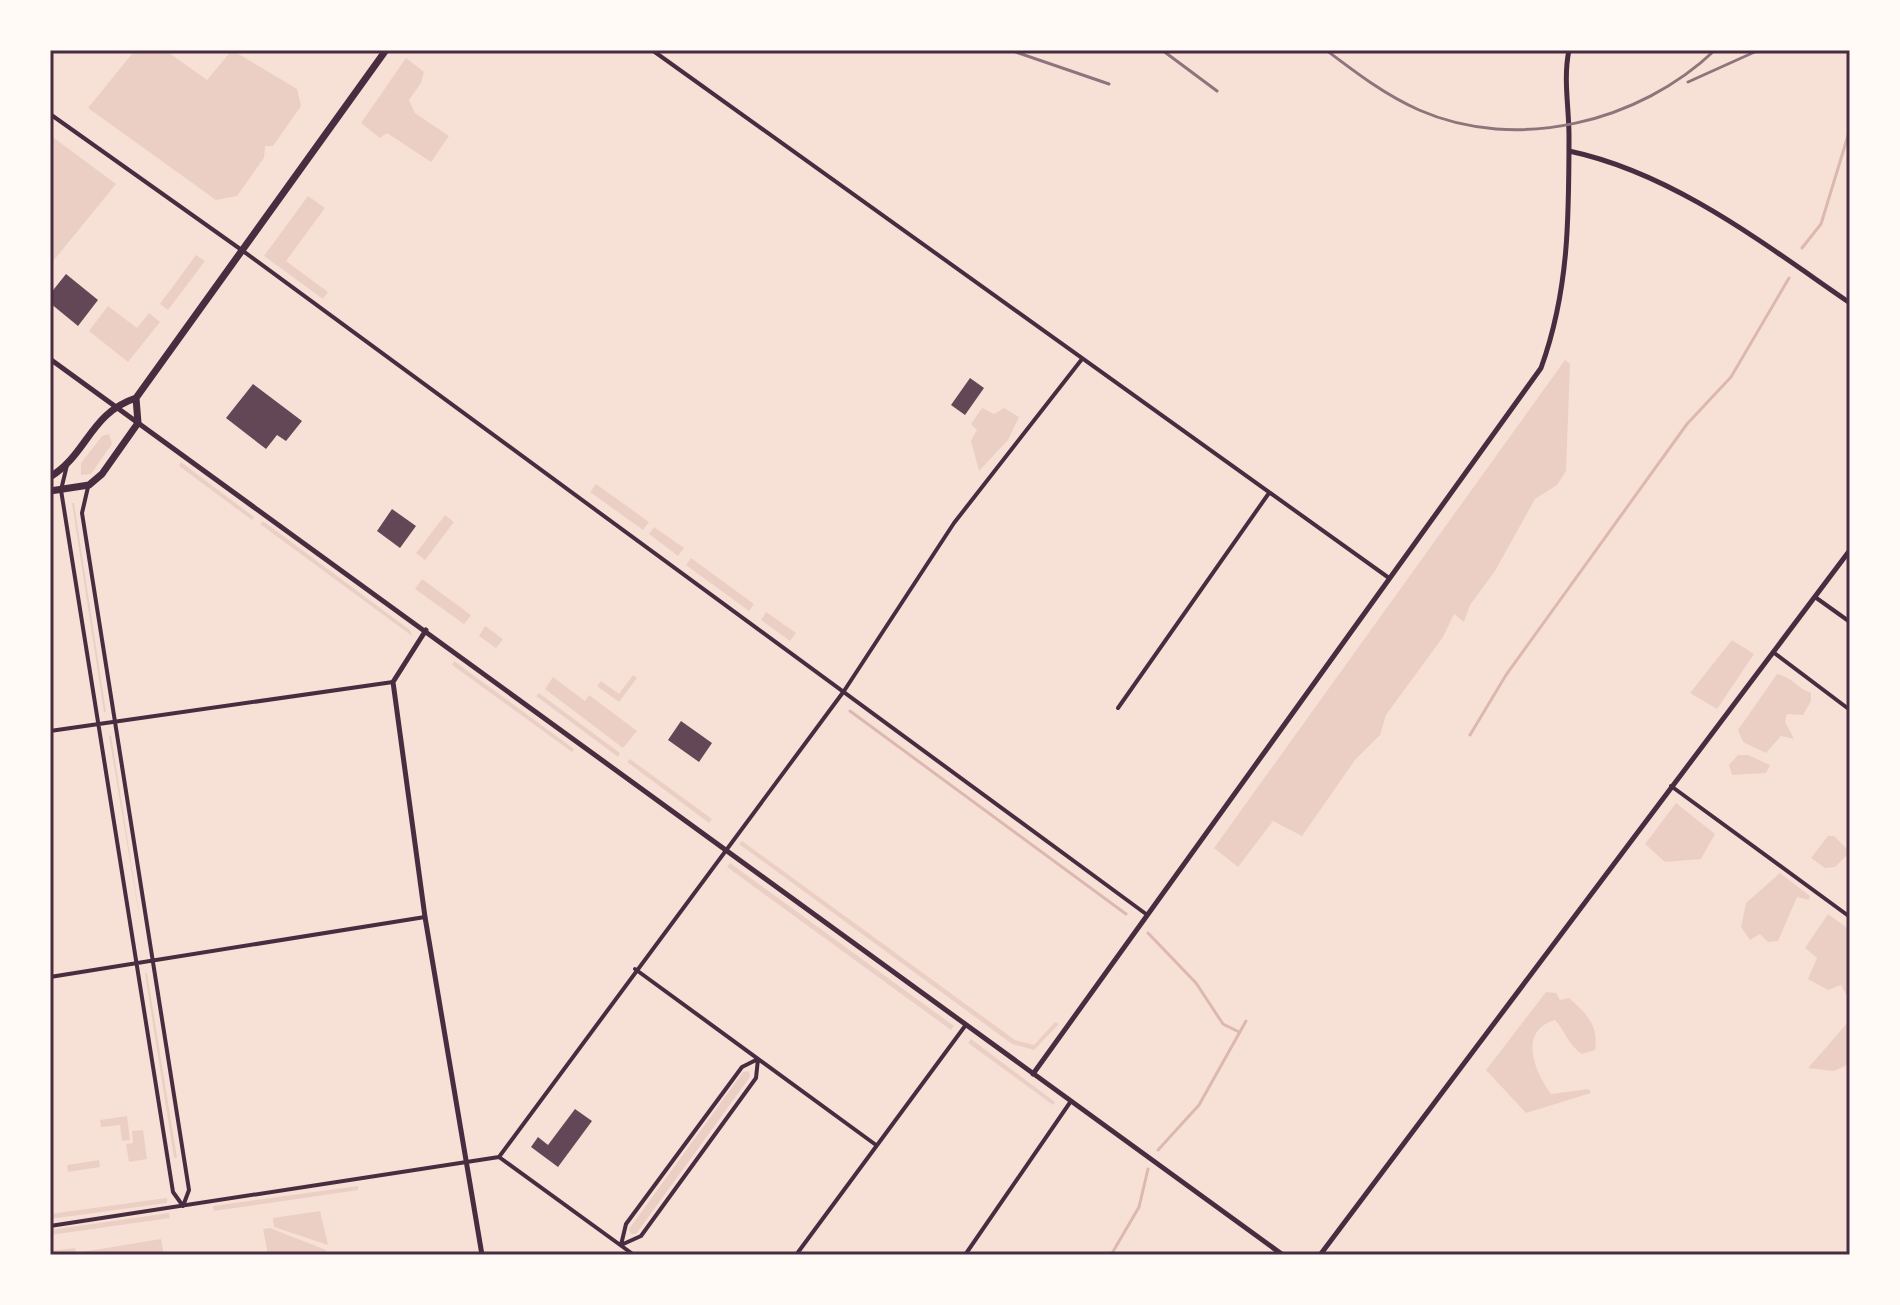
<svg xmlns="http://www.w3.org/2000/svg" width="1900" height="1305" viewBox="0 0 1900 1305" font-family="Inter,sans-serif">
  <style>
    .green { fill: #ebcfc5 }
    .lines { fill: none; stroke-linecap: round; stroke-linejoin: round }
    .stream { stroke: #dcb8b0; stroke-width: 3 }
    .building { fill: #644757 }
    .minor { stroke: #4a2c40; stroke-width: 4 }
    .tertiary { stroke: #4a2c40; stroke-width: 5 }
    .primary { stroke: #4a2c40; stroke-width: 7 }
    .rail { stroke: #8f747c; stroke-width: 3 }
    .neatline { fill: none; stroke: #4a2c40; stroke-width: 3 }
  </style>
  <rect width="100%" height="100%" fill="#f7e1d7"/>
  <path class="green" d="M135 50H165L207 80 232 50 297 89 301 106 273 146H265L264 158 237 196 216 200 88 108Z
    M406 58 424 72 421 83 409 100 415 113 449 136 431 162 387 133 380 138 361 123Z
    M50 135 116 184 50 265Z
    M308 196 325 208 286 261 328 292 323 299 264 256Z
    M196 255 205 261 168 310 160 304Z
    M108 306 137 328 149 313 160 322 128 362 89 331Z
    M1565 360 1570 364 1566 471 1557 485 1535 499 1495 571 1470 605 1464 622 1454 614 1443 637 1386 715 1380 735 1355 760 1302 836 1273 821 1238 867 1214 848Z
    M982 408 994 414 1004 408 1019 417 1008 440 979 471 971 441 977 430 971 424Z
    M109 434 112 444 91 474 81 475V463L102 436Z
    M181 462 254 517 252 520 179 466Z
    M596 484 649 522 643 530 590 492Z
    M72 503H74L106 712H104Z
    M445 515 454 522 425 560 416 553Z
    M263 521 410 630 412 636 260 524Z
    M654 527 684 548 678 556 649 534Z
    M691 558 754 604 749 611 686 565Z
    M422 579 471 615 464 624 415 589Z
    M766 612 796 633 790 641 761 620Z
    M485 626 503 639 496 648 479 636Z
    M1732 640 1754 654 1717 709 1690 693Z
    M454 661 574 749 572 752 452 665Z
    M1777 674C1792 677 1797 688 1811 693V701L1803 715 1787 714 1785 722 1794 739 1781 736 1766 753 1743 742 1738 730Z
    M633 675 637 678 619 702 597 686 601 681 619 694Z
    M553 677 585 701 589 695 637 731 623 748 545 689Z
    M539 693 620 753 618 757 536 696Z
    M111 735 145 950 109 736Z
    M1738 755H1748L1770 765 1766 773 1732 775 1729 765Z
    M630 759 712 819 709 823 627 762Z
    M1676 803 1715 834 1701 859 1665 862 1645 844Z
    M1828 836H1834L1850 852 1835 867 1825 868 1811 858Z
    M742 841 1015 1040 1034 1045 1055 1022 1059 1024 1034 1050 1012 1044 739 844Z
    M730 863 954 1026 951 1030 727 867Z
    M1780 873 1810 896 1809 900 1797 897 1778 941 1768 942 1760 934 1750 940 1741 927 1746 903Z
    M1828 914 1850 930V1002L1841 985 1828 990 1808 979 1817 958 1805 948Z
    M145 973H147L177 1158H174Z
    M1546 992 1556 993 1560 1000 1569 998C1586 1013 1599 1025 1595 1050L1582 1054C1569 1046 1565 1031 1555 1020 1518 1031 1534 1071 1551 1094L1589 1089 1591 1093 1526 1113 1486 1070Z
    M1850 1020V1064L1834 1071 1808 1068Z
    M971 1039 1055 1102 1053 1105 968 1043Z
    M749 1071 750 1077 636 1234H631L629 1229 743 1072Z
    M127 1116 130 1140 122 1141 120 1125 101 1127 100 1120Z
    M143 1130 147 1159 129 1162 126 1144 133 1143 132 1131Z
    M99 1160 100 1167 68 1172 67 1165Z
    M358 1186V1190L214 1211 213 1206Z
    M167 1198V1203L50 1219V1214Z
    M320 1211 328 1245 274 1227 273 1218Z
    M169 1213 170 1218 50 1235V1230Z
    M270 1228 326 1250V1255H268L263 1229Z
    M161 1239 164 1255H50V1251L75 1248 76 1253Z"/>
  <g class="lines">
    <path class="stream" d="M1802 248 1821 224 1850 129
      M850 711 1126 914
      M1470 735 1506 675 1687 424 1731 377 1789 278
      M1148 933 1196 983 1223 1024 1239 1032
      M1158 1150 1199 1105 1246 1021
      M1111 1255 1139 1207 1148 1169"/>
  </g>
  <path class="building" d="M66 274 98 300 78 326 50 303V294Z
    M970 378 984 388 965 415 951 405Z
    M253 384 302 421 286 441 277 435 266 449 226 418Z
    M392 509 416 526 400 548 377 531Z
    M681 721 712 743 699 762 668 740Z
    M575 1109 592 1121 558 1167 531 1147 538 1137 548 1145Z"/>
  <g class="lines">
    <path class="minor" d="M652 50 1389 578
      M50 114 243 251 1146 914
      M67 465 61 490 173 1192 183 1206
      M88 487 82 513 189 1190 183 1206
      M1815 597 1850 622
      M1773 652 1850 710
      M1118 708 1269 493
      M50 731 393 682
      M1671 786 1850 917
      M635 969 876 1145
      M50 977 425 917
      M758 1059 756 1078 641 1236 621 1245 626 1224 742 1067Z
      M499 1157 844 691 954 523 1082 359
      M499 1157 634 1255
      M50 1226 499 1157
      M796 1255 965 1026
      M965 1255 1071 1101"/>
    <path class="tertiary" d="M1569 151C1673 173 1764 244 1850 303
      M50 359 1283 1255
      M426 630 393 682 425 917 482 1255
      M1033 1074 1541 368C1569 291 1569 217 1569 136 1569 107 1563 79 1569 50
      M1320 1255 1850 550"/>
    <path class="primary" d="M136 398 386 50
      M50 477C87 455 90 413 136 398
      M50 491 89 485 102 474 138 423 136 398"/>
    <path class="rail" d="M1010 50 1109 84
      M1162 50 1217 91
      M1326 50C1355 72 1385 95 1419 110 1517 153 1640 122 1715 50
      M1688 82 1759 50"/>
  </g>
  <rect width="1900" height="1305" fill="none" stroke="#fffaf5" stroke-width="104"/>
  <rect x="52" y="52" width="1796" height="1201" class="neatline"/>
</svg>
